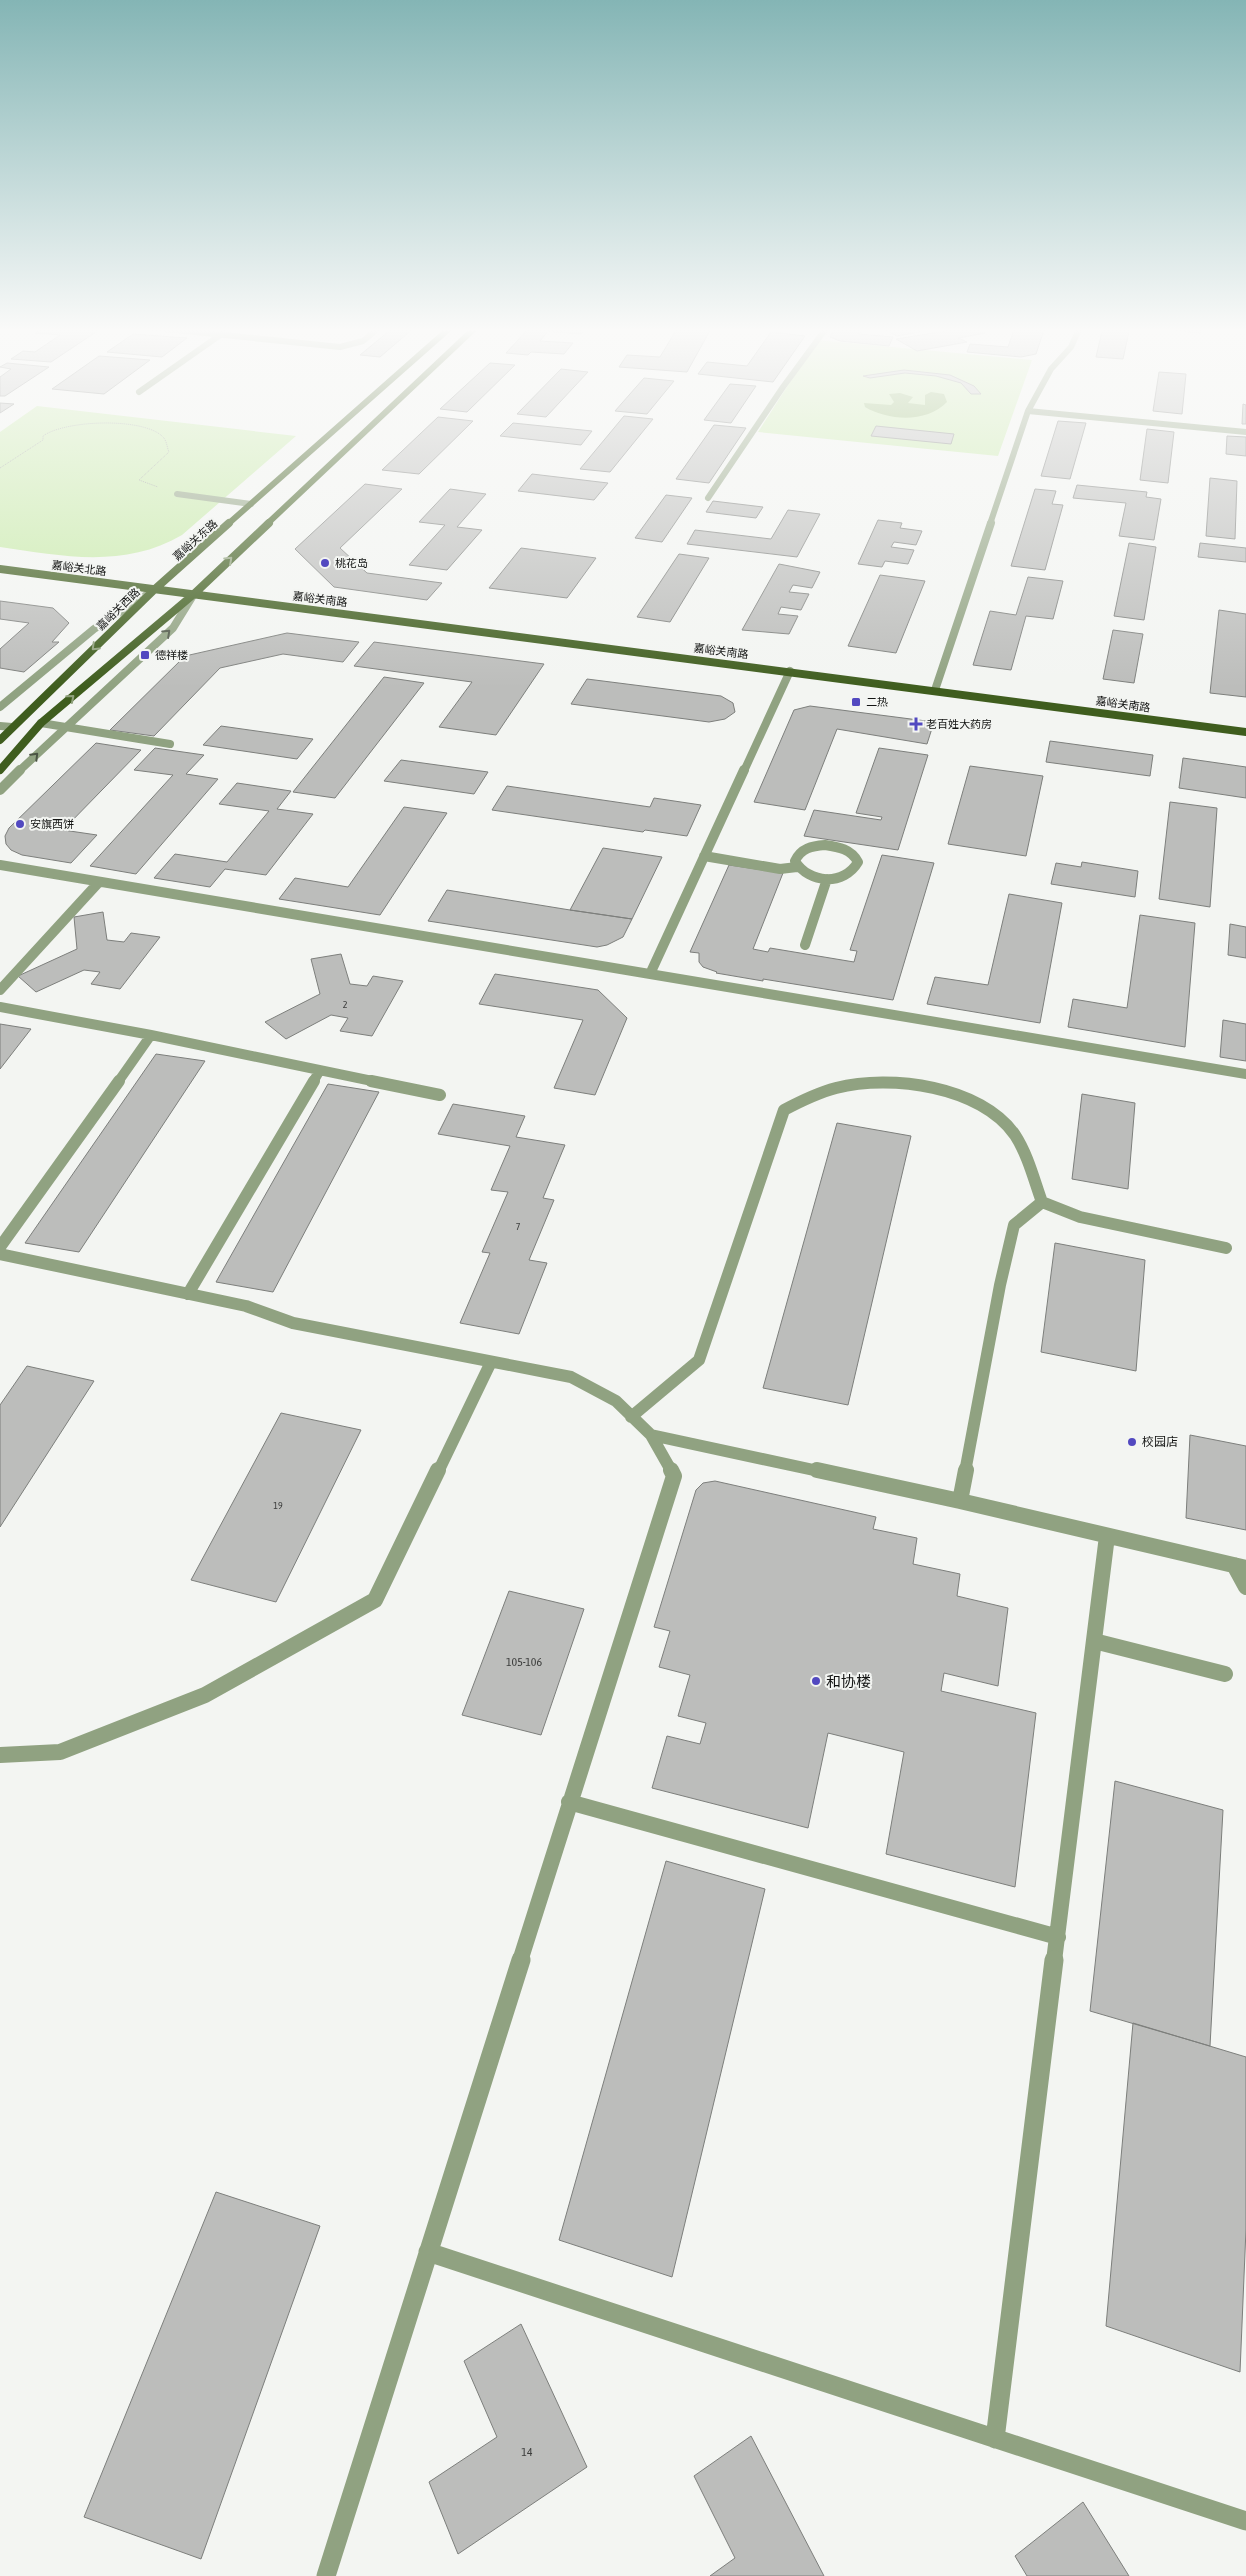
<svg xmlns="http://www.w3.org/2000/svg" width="1246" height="2576" viewBox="0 0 1246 2576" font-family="'Asap Condensed','Noto Sans SC',sans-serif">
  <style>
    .green { fill: #c7eaa8 }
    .water { fill: #8eb668 }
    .building { fill: #bcbdbb; stroke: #7d7f7c }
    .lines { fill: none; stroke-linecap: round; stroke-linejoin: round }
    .path { stroke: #989a98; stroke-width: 1; stroke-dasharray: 1 1; stroke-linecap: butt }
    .minor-far5 { stroke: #90a281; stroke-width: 6 }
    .minor-far4 { stroke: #90a281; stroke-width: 8 }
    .minor-far3 { stroke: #90a281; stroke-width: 10 }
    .minor-far2 { stroke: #90a281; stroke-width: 12 }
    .minor-far1 { stroke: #90a281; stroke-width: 16 }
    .minor { stroke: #90a281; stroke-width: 19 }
    .major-far1 { stroke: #3f5d1e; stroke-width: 6 }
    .major { stroke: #3f5d1e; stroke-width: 8 }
    .oneway { stroke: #90a17d }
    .oneway2 { stroke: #4b5444 }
    .poi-dot { fill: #5249c0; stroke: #f3f5f2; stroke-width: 2 }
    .labels { text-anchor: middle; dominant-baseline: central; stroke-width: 4; stroke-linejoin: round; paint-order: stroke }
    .number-label { font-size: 10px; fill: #3d3e3d }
    .far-street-label { font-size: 11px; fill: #131413; stroke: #f3f5f2 }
    .far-poi-label { font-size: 11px; fill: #131413; stroke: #f3f5f2; text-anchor: start }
    .poi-label { font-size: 12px; fill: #131413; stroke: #f3f5f2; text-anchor: start }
    .near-number-label { font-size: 12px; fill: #3d3e3d }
    .near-poi-label { font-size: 15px; fill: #131413; stroke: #f3f5f2; text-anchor: start }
  </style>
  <rect width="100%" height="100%" fill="#f3f5f2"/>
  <path class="green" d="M817 340 1032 360 998 456 758 432Z
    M37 406 296 436 182 535C124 569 62 556 0 547V432Z"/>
  <path class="water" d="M931 392 944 394 947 402C927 423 889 421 865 407L864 403 891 405 894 402 889 394 900 393 913 397 908 403 925 405V395Z"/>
  <path class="building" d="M43 327H68L99 330 51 362 11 359 23 351 35 352 60 335 35 333Z
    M394 327H415L380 357 360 355Z
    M530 327H586L581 334 548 331 540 341 573 343 564 354 531 352 528 355 506 353Z
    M678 327H712L687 372 619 367 627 355 660 357Z
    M776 327H815L813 330Z
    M835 327H863L859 334 893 337 889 346 840 341 830 337Z
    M911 327 920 332 897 336 882 328Z
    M946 327H973L985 333 958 338 967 342 917 351 896 339 952 330Z
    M1015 327H1045L1036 354 1021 357 967 352 970 344 1008 347Z
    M1103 327H1130L1123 359 1096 357Z
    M1175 327H1200V333L1174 330Z
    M771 332 805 336 773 382 698 374 707 362 747 366Z
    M133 334 187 338 162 357 107 352Z
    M99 356 150 360 104 394 52 389Z
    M7 363 49 367 5 396H0V377L11 369 0 367Z
    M490 363 515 365 467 412 440 409Z
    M561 369 588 372 546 417 517 414Z
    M904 370 950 375 974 386 981 394H971L961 383 936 376 905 373 870 378 863 376Z
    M1159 372 1186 374 1182 414 1153 411Z
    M644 378 674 381 647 414 615 411Z
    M730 384 756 386 731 423 704 420Z
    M0 403 14 404 0 413Z
    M1243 404 1246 405V424H1242Z
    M624 416 653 419 610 472 580 469Z
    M438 417 473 421 419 474 382 470Z
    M1058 421 1086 423 1070 479 1041 476Z
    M513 423 592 431 581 445 500 436Z
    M714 425 746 428 709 483 676 479Z
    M876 426 954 434 951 444 871 436Z
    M1147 429 1174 432 1168 483 1140 480Z
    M1227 436 1246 437V456L1226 454Z
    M532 474 608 483 594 500 518 491Z
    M1210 478 1237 481 1235 539 1206 536Z
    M365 484 402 489 340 548 367 573 442 583 427 600 334 587 295 549Z
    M1077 485 1147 492 1146 497 1161 499 1154 540 1119 536 1126 503 1073 498Z
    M450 489 486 494 457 527 482 530 447 570 409 565 445 525 419 522Z
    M1035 489 1056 491 1052 504 1063 505 1045 570 1011 566Z
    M666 495 692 498 662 542 635 538Z
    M713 501 763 507 756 518 706 512Z
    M788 510 820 514 797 557 687 544 695 530 771 539Z
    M878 520 902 523 900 528 922 531 916 545 894 542 891 547 914 550 908 564 885 561 882 567 858 564Z
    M1129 543 1156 547 1144 620 1114 616Z
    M1200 543 1246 548V562L1198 557Z
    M521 548 596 558 567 598 489 588Z
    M679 554 709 558 670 622 637 617Z
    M779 564 820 572 812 588 793 585 789 592 809 594 801 610 781 607 778 614 798 616 789 634 742 630Z
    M880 575 925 581 896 653 848 646Z
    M1028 577 1063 581 1053 619 1026 616 1011 670 973 665 990 611 1016 615Z
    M0 601 53 608 69 623 52 642H59L24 672 0 668V649L29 623 0 619Z
    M1219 610 1246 614V697L1210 693Z
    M1113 630 1143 634 1134 683 1103 679Z
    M287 633 359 642 343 662 283 654 220 668 154 736 110 730 185 656Z
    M374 642 544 664 496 735 439 727 472 682 354 666Z
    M384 677 424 683 335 798 293 792Z
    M587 679 721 696 733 703 735 712 725 719 709 722 571 704Z
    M810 706 934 722 927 744 837 729 805 810 754 802 794 710Z
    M221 726 313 739 297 759 203 745Z
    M1050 741 1153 755 1150 776 1046 762Z
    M96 743 141 750 63 830 97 835 71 863 22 855 11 850 6 844 5 836 9 828Z
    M155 748 204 755 186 774 218 779 136 874 90 866 173 775 134 770Z
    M879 748 928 755 898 850 804 836 814 810 881 820 882 817 856 813Z
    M1183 758 1246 767V798L1179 788Z
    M401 760 488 772 474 794 384 781Z
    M970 766 1043 776 1026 856 948 844Z
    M237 783 291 791 277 809 313 814 266 875 225 869 210 887 154 878 175 854 227 862 269 811 219 804Z
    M507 786 650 807 654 798 701 805 687 836 645 830 643 832 492 810Z
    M1170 802 1217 808 1210 907 1159 899Z
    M404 807 447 813 380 915 279 899 295 878 348 887Z
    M603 848 662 857 632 919 570 910Z
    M882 855 934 863 893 1000 763 979V981L716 973 717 972 703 967 699 962V953L690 952 729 865 783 873 753 949 768 952 770 948 854 962 857 951 850 950Z
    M1082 862 1138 871 1135 897 1051 884 1056 863 1081 867Z
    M447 890 570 910 632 919 623 937 607 945 597 947 428 921Z
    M1009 894 1062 903 1040 1023 927 1004 935 977 988 985Z
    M103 912 107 940 124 942 131 933 160 937 120 989 91 984 100 972 84 970 36 992 18 976 77 949 74 917Z
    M1140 915 1195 923 1185 1047 1068 1027 1073 999 1127 1008Z
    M1230 924 1246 927V958L1228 955Z
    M341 954 350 984 367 986 373 976 403 981 372 1036 340 1031 348 1018 331 1015 286 1039 265 1022 320 994 311 959Z
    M495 974 598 990 627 1018 595 1095 554 1088 583 1020 479 1004Z
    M1223 1020 1246 1024V1061L1220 1057Z
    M0 1024 31 1029 0 1069Z
    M156 1054 205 1061 79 1252 25 1243Z
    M328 1084 379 1092 273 1292 216 1282Z
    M1082 1094 1135 1103 1128 1189 1072 1179Z
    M453 1104 525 1116 516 1137 565 1145 543 1198 554 1200 529 1260 547 1263 519 1334 460 1323 490 1253 482 1252 508 1192 491 1190 510 1146 438 1134Z
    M837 1123 911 1136 848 1405 763 1388Z
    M1055 1243 1145 1260 1136 1371 1041 1352Z
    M27 1366 94 1381 0 1527V1405Z
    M281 1413 361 1430 276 1602 191 1580Z
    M1190 1435 1246 1446V1530L1186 1518Z
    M715 1481 876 1517 873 1529 917 1538 913 1564 960 1574 957 1596 1008 1608 998 1686 944 1673 941 1691 1036 1713 1015 1887 886 1854 904 1752 828 1733 808 1828 652 1788 667 1736 700 1744 706 1723 678 1716 690 1675 659 1667 670 1631 654 1627 696 1490 703 1483Z
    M509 1591 584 1609 541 1735 462 1715Z
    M1115 1781 1223 1810 1210 2046 1090 2011Z
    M666 1861 765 1889 672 2277 559 2240Z
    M1133 2023 1246 2057V2229L1240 2372 1106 2326Z
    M216 2192 320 2226 201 2559 84 2517Z
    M521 2324 587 2467 458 2554 429 2482 497 2437 464 2361Z
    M751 2436 824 2576H710L735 2558 694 2476Z
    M1083 2502 1129 2576H1027L1015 2556Z"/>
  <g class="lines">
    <path class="path" d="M0 468 43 440V436C65 420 144 417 163 437 167 441 167 448 169 452L139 480 158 487"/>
    <path class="minor-far5" d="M146 327 340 347 363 341 380 327
      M139 392 223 333
      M1028 411 1051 369 1071 347 1080 327
      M177 494 251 504
      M708 498 783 387 827 327
      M990 524 1028 411 1246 432"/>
    <path class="minor-far4" d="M935 690 991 523
      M0 707 94 629 151 592
      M41 723 170 744
      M0 726 12 727
      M19 771 173 628 194 594
      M744 771 790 671"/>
    <path class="minor-far3" d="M0 790 20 770
      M825 845C839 847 851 849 858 862 844 886 809 884 795 861 801 848 812 846 825 845Z
      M704 856 780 869 797 867
      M0 865 1246 1074
      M805 945 827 879
      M650 974 744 770
      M0 990 99 882
      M0 1007 151 1035 377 1082
      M118 1082 151 1035
      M313 1082 320 1070"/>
    <path class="minor-far2" d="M371 1081 440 1095
      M0 1247 119 1081
      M0 1254 246 1306 293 1323 571 1377 616 1401 651 1435 672 1472
      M188 1294 314 1081
      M631 1417 699 1360 784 1110C801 1101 817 1093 836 1088 891 1074 981 1086 1015 1135 1028 1155 1034 1180 1042 1202L1080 1217 1226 1248
      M651 1435 823 1472
      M438 1472 491 1362
      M965 1472 1000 1285 1014 1225 1042 1202"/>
    <path class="minor-far1" d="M817 1470 960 1501 966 1470
      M960 1501 1246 1568
      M1234 1565 1246 1587
      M1094 1641 1225 1674
      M0 1755 60 1752 205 1695 375 1600 438 1470
      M569 1802 1058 1937
      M520 1961 674 1476 671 1470
      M1054 1961 1107 1536"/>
    <path class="minor" d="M428 2252 1246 2521
      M995 2439 1054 1960
      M326 2576 521 1960"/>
    <path class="major-far1" d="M228 524 451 327
      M267 524 476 327"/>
    <path class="major" d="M0 569 1246 732
      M0 740 155 589 229 523
      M0 770 41 723 194 594 269 523"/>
  </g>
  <defs><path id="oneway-chevron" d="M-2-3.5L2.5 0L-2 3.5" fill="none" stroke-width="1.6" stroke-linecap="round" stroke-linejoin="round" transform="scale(1.25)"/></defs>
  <g class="oneway">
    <use href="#oneway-chevron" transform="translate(229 560) rotate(-43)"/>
    <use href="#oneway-chevron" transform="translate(95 647) rotate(136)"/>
    <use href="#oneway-chevron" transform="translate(71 698) rotate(-40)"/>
  </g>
  <g class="oneway2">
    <use href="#oneway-chevron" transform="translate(167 633) rotate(-43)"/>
    <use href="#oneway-chevron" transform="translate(35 756) rotate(-45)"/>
  </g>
  <linearGradient id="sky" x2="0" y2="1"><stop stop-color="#84b5b5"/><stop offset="0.48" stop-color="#fafaf9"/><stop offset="1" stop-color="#fafaf9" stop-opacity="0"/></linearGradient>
  <rect width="1246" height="688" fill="url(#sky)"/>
  <g class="poi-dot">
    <circle cx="325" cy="563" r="5"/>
    <rect x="140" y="650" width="10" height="10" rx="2.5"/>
    <rect x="851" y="697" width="10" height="10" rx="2.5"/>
    <path d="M913.5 716.5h5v5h5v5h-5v5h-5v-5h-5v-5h5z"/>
    <circle cx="20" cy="824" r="5"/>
    <circle cx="1132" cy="1442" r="5"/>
    <circle cx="816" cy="1681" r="5"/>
  </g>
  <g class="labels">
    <g class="number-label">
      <text x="345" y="1004">2</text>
      <text x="518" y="1226">7</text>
      <text x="278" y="1505">19</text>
    </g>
    <g class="far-street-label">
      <text transform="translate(195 540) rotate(-42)">嘉峪关东路</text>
      <text transform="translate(79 568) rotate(7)">嘉峪关北路</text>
      <text transform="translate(320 599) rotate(7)">嘉峪关南路</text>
      <text transform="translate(118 609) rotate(-44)">嘉峪关西路</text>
      <text transform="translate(721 651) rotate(7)">嘉峪关南路</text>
      <text transform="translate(1123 704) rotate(8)">嘉峪关南路</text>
    </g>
    <g class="far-poi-label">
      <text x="335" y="563">桃花岛</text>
      <text x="155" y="655">德祥楼</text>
      <text x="866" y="702">二热</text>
      <text x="926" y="724">老百姓大药房</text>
      <text x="30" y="824">安旗西饼</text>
    </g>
    <g class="poi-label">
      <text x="1142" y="1442">校园店</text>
    </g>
    <g class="near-number-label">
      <text x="524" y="1662">105-106</text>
      <text x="527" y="2452">14</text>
    </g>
    <g class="near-poi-label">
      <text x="826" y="1681">和协楼</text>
    </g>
  </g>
</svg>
